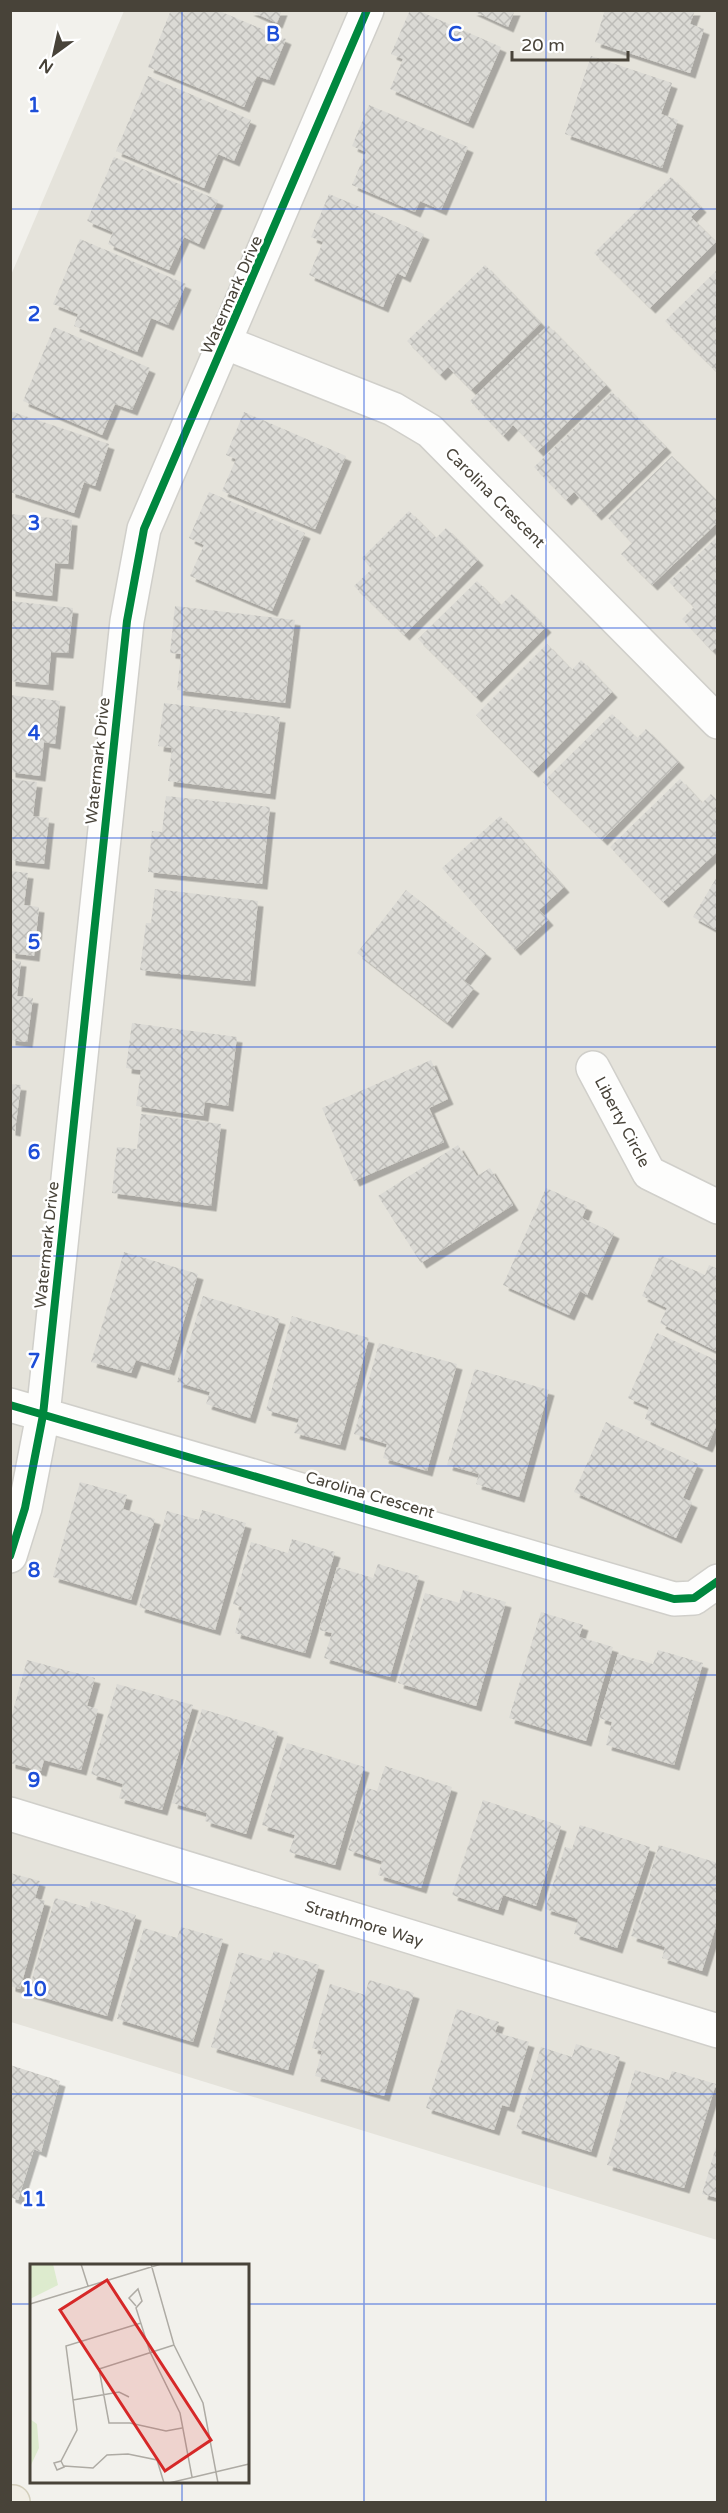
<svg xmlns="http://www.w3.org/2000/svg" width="728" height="2513" viewBox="0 0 728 2513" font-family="'Varela Round',sans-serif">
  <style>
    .residential { fill: #e5e3db }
    .building { fill: url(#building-cross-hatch); filter: url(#shadow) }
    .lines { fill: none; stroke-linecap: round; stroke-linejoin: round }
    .minor-casing { stroke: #d0cfca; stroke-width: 36 }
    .major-casing { stroke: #d3cebb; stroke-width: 36 }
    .minor { stroke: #fdfdfc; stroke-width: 33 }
    .major { stroke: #f1eee5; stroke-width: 33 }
    .cycleway-casing { stroke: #fff; stroke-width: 11 }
    .cycleway { stroke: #00873e; stroke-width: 8 }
    .grid { fill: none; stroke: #1d4ed8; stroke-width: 1.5; stroke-opacity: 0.55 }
    .labels { text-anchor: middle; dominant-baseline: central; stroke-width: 5; stroke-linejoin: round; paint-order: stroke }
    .street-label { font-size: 16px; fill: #484339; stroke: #fff }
    .inset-road { fill: none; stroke: #aeaba4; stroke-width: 1.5 }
    .view { fill: #d62828; fill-opacity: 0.15; stroke: #d62828; stroke-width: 3 }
    .inset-edge { fill: none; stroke: #484339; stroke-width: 3 }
    .grid-label { font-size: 20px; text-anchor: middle; font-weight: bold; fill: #1d4ed8; stroke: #fff; stroke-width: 5; stroke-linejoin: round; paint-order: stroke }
  </style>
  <defs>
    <pattern id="building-cross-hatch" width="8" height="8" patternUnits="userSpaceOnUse" patternTransform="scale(1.5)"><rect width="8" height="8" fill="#dbdad5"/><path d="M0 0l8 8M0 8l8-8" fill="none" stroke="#bdbcb8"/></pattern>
    <filter id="shadow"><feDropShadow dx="5.5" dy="5.5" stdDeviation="0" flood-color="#0004"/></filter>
  </defs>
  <rect width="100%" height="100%" fill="#f2f1ec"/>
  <path class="residential" d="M124 11H717V2240L11 2022V275Z"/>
  <path class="building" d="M171 10H217L286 39 269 80 257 76 244 107 148 67Z
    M248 10H282L277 23Z
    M410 10H417L501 47 468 123 390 89 403 59 391 54Z
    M471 10H515L508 27Z
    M605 10H695L690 24 704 29 690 73 595 42Z
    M591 56 672 83 661 114 678 120 662 168 565 134Z
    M148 76 251 120 234 161 218 154 204 188 116 151Z
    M369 105 468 147 441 210 420 201 415 212 352 185 366 152 352 146Z
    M114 157 218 200 199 244 184 237 169 270 108 244 113 232 87 221Z
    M671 177 701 207 691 217 716 242 650 308 594 253Z
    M329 194 424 234 405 277 397 273 383 307 309 275 323 242 311 237Z
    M80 239 186 284 168 325 151 318 137 352 74 326 78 314 53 304Z
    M485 265 541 323 471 390 448 367 440 375 407 341Z
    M718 269V373L665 321Z
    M548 325 606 385 538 451 513 425 503 436 470 401Z
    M54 327 150 368 132 410 115 404 102 435 23 401Z
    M612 392 666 447 596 515 574 492 566 500 534 467Z
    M10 411 109 444 95 486 84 482 74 513 10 492Z
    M244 412 346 456 315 529 222 491 236 459 226 455Z
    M672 456 718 502V522L652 585 621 554 632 543 608 518Z
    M209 492 305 533 272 611 190 576 204 545 189 538Z
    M409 511 436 538 446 528 478 560 404 635 354 586 372 569 362 558Z
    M10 514 72 520 68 564 55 563 52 596 10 591Z
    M718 536V646L712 651 682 619 694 607 669 582Z
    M477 581 501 605 512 594 546 627 476 697 418 639Z
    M10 601 73 608 68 653 51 652 48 685 10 681Z
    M175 606 295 620 285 703 177 690 181 654 170 653Z
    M547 644 572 670 581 660 612 692 533 772 476 715Z
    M10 695 60 701 55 744 44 742 40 776 10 772Z
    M164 703 280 717 270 794 168 781 172 748 158 746Z
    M612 714 637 738 646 729 679 762 602 840 543 782Z
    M10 779 37 782 33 816 49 818 44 864 10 860Z
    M680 779 702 803 711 794 718 801V851L663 902 610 847Z
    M166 796 270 807 262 884 148 872 152 831 162 832Z
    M500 816 564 887 539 910 548 920 515 950 442 868Z
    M10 871 28 873 24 905 39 907 34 956 10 953Z
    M718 875V931L693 917Z
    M155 889 258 901 250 981 140 970 146 923H151Z
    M406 890 486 953 464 981 474 988 447 1023 357 953Z
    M10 960 21 961 17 996 33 998 27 1042 10 1040Z
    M132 1023 237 1037 228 1106 205 1102 203 1116 136 1106 141 1070 126 1068Z
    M431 1060 448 1099 429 1108 444 1142 354 1181 322 1108Z
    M10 1084 21 1085 15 1131 10 1130Z
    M141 1114 221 1124 211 1206 112 1193 117 1147 137 1149Z
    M458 1145 477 1176 490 1168 513 1205 421 1263 378 1196Z
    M546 1188 587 1206 582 1218 614 1233 587 1295 580 1291 569 1315 503 1285Z
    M124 1252 198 1274 169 1370 136 1360 131 1373 91 1362Z
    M660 1255 705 1275 709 1265 718 1269V1352L660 1323 667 1308 642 1296Z
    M203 1296 280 1319 250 1418 206 1404 210 1392 177 1382Z
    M292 1316 369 1338 340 1445 294 1433 299 1419 266 1410Z
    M657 1333 718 1361V1422L707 1447 645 1419 649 1407 628 1398Z
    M379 1343 457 1364 427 1471 383 1458 387 1444 354 1434Z
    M475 1369 549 1390 519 1497 476 1484 479 1474 447 1465Z
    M606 1422 698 1464 683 1498 692 1502 676 1538 574 1492Z
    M80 1482 127 1495 123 1509 155 1519 131 1600 53 1577Z
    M202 1510 246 1523 215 1630 139 1607 167 1511 199 1520Z
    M292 1539 335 1552 305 1653 235 1633 242 1607 233 1604 251 1542 288 1553Z
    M378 1564 419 1576 390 1677 324 1658 332 1633 319 1630 337 1567 373 1578Z
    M463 1590 506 1602 476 1706 398 1683 425 1593 459 1603Z
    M541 1612 583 1625 579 1637 613 1647 586 1741 509 1718Z
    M658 1650 703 1663 674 1765 606 1745 612 1722 599 1718 618 1654 653 1664Z
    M27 1660 95 1678 87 1706 98 1709 81 1770 44 1760 41 1771 10 1763V1722Z
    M117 1684 193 1705 162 1810 119 1798 123 1784 91 1774Z
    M202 1709 278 1732 246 1834 205 1821 207 1813 172 1803Z
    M287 1743 364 1767 335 1865 289 1852 295 1835 262 1825Z
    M385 1766 452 1787 421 1888 378 1875 382 1861 348 1850 367 1788 377 1791Z
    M483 1800 561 1826 536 1906 503 1895 498 1910 452 1895Z
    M580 1825 650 1847 617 1948 574 1934 578 1919 545 1909 565 1847 572 1849Z
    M659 1845 718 1863V1920L702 1971 662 1958 665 1947 631 1936Z
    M10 1873 40 1881 35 1898 45 1901 20 1989 10 1986Z
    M55 1898 89 1908 91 1901 136 1915 107 2016 28 1993Z
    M181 1927 223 1939 193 2042 117 2019 144 1928 177 1938Z
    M274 1951 319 1965 288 2070 211 2047 239 1952 270 1961Z
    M369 1980 414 1993 384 2096 315 2076 322 2051 312 2048 330 1984 365 1995Z
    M457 2009 499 2022 495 2032 529 2042 509 2107 502 2105 494 2130 426 2108Z
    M576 2044 620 2057 591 2152 516 2128 541 2047 572 2057Z
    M10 2065 60 2081 41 2152 34 2149 18 2200 10 2197Z
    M635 2070 669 2080 672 2071 716 2084 684 2188 607 2165Z
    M718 2140V2198L702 2194Z"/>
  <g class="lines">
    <g class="minor-casing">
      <path id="minor" d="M226 343 393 409 430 431 718 722
        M593 1068 649 1173 718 1207
        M10 1405 674 1599 694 1598 718 1581
        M10 1556 25 1508 43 1415 127 621 144 529 367 10
        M10 1814 718 2031"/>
    </g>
    <g class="major-casing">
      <path id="major" d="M10 2502H13"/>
    </g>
    <use href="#minor" class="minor"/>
    <use href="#major" class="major"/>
    <g class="cycleway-casing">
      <path id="cycleway" d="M10 1405 674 1599 694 1598 718 1581
        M10 1556 25 1508 43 1415 127 621 144 529 367 10"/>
    </g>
    <use href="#cycleway" class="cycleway"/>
  </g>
  <path class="grid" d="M182 10V2266M364 10V2502M546 10V2502M10 209H718M10 419H718M10 628H718M10 838H718M10 1047H718M10 1256H718M10 1466H718M10 1675H718M10 1885H718M10 2094H718M10 2304H32M248 2304H718M182 2482V2502"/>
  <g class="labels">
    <g class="street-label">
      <text transform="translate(232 295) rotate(-66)">Watermark Drive</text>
      <text transform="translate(495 498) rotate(45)">Carolina Crescent</text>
      <text transform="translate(98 761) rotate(-84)">Watermark Drive</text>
      <text transform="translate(622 1122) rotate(62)">Liberty Circle</text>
      <text transform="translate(47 1245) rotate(-84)">Watermark Drive</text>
      <text transform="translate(370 1495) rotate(16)">Carolina Crescent</text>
      <text transform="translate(364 1924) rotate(17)">Strathmore Way</text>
    </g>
  </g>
  <g transform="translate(30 2264)">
    <rect width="219" height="219" fill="#f2f1ec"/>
    <path d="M0 0H23L28 21 0 35ZM0 155 7 160 9 184 0 203Z" fill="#ddebce"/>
    <path class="inset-road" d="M51 0 58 22M121 0 144 81 173 139 188 219M0 40 131 0M106 42 99 34 108 25 112 37 106 44 120 88 150 149 162 213M144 81 69 105 79 159H100L136 167 152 164M43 136 89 128 99 133M31 197 34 203 27 206 24 199 31 197 47 166 36 82 111 59M34 202 63 204 77 191 98 190 127 196 134 219M139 219 219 200"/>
    <path class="view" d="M77 16 181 176 135 207 30 46Z"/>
    <rect width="219" height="219" class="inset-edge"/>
  </g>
  <g class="grid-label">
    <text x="273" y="41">B</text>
    <text x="455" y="41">C</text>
    <text x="34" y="112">1</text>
    <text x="34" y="321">2</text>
    <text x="34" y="530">3</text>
    <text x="34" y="740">4</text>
    <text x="34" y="949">5</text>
    <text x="34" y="1159">6</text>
    <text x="34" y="1368">7</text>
    <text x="34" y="1577">8</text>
    <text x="34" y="1787">9</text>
    <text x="34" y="1996">10</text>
    <text x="34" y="2206">11</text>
  </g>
  <rect width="728" height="2513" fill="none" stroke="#484339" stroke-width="24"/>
  <g transform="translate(54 54) rotate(213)" stroke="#ffffff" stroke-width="4.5" paint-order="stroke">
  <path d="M0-4.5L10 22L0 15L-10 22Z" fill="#484339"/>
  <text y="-9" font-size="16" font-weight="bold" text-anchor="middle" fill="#484339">N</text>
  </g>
  <path d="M512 51v9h116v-9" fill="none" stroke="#484339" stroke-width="3"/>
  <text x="521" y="51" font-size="18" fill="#484339" stroke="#ffffff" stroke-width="4.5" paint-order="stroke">20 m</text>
</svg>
